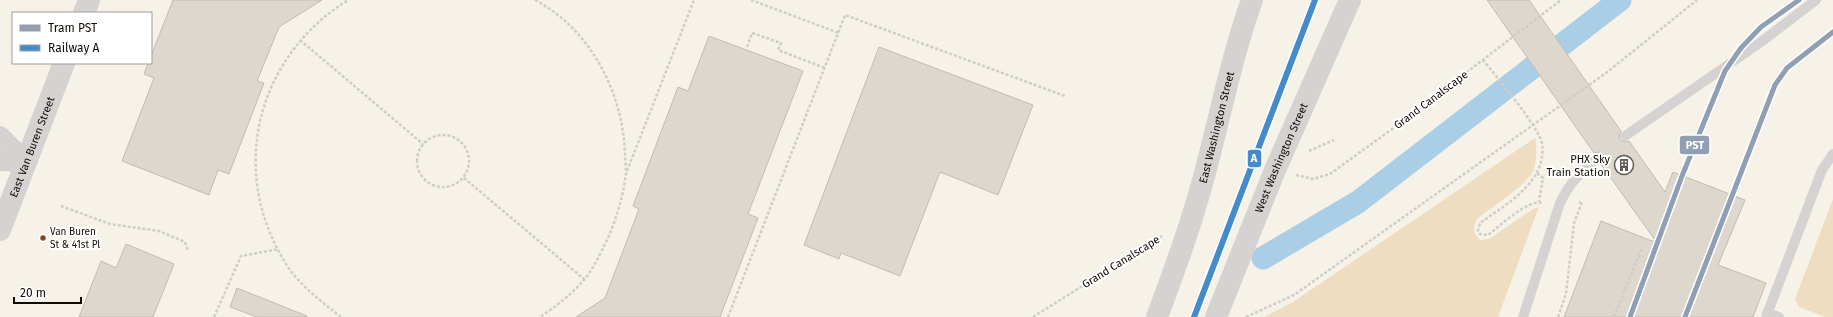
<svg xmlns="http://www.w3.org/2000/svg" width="1833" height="317" viewBox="0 0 1833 317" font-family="'Fira Sans',sans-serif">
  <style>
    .green { fill: #eeddc0 }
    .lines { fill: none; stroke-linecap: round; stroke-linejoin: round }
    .canal { stroke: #abcee7; stroke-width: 23 }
    .building { fill: #ddd7ce; stroke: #c1bcb2 }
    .path { stroke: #cfcdcb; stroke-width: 2.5; stroke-dasharray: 3 2; stroke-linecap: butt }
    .service { stroke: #d4d3d1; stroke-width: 10 }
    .minor { stroke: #d4d3d1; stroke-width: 20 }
    .primary { stroke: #d4d3d1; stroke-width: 22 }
    .rail-1-casing { stroke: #fff; stroke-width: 9 }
    .rail-1 { stroke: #448bcd; stroke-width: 6 }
    .tram-1-casing { stroke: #fff; stroke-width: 8 }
    .tram-1 { stroke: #909fb2; stroke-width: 5 }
    .bus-dot { fill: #7a4b2a; stroke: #fff; stroke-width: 1.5 }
    .labels { text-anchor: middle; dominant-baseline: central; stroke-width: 4; stroke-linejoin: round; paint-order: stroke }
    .bus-label { font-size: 10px; fill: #100b03; stroke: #fff; text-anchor: start }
    .street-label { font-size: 11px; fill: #100b03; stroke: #fff }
    .poi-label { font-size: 11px; fill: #100b03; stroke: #fff; text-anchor: end }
    .line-badge { stroke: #fff; stroke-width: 1.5 }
    .badge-label { font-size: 11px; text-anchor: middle; font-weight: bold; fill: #fff }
  </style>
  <rect width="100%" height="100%" fill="#f7f2e8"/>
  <path class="green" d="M1535 138C1537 148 1537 161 1533 171 1528 184 1489 209 1477 219 1473 227 1473 234 1480 240L1489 239 1533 209 1539 207 1498 317H1264L1293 302Z
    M1833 199V317H1825L1799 307 1795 299Z"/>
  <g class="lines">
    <path class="canal" d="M1263 258 1358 202 1620 0"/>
  </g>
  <path class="building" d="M173 0H322L279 27 257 81 264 83 229 174 218 170 209 195 122 161 154 78 144 74 148 63H151V56Z
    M1487 0H1529L1621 131 1619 136 1620 140 1625 142 1629 141 1665 192 1673 172 1745 200 1718 265 1766 283 1753 317H1564L1601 221 1657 243 1601 164 1604 160 1603 154 1600 152 1594 153Z
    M709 36 803 71 748 214 758 218 720 317H576L605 298 639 209 633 206 678 87 688 91Z
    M879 47 1033 105 998 195 940 172 900 276 841 253 839 259 804 245Z
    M126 244 174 264 153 317H79L101 261 116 268Z
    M237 288 307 316V317H257L230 307Z"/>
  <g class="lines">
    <path class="path" d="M535 0C590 29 622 91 625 152 625 159 626 167 626 174 623 196 617 217 608 238 601 252 594 268 584 280 572 294 555 307 540 317
      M751 0 839 33
      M300 40 423 144
      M747 47 752 33 781 43 778 50 825 68
      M1483 60C1496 76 1538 126 1542 143 1544 156 1540 170 1532 180 1519 198 1498 210 1480 223L1478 231 1480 234 1488 235C1500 226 1529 198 1543 203
      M417 161a26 26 0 1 1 52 0a26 26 0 1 1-52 0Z
      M1309 151 1334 140
      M627 171 694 0
      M1537 173 1543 178 1539 201
      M1296 175 1313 179 1330 174 1399 124 1561 0
      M464 178 584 279
      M61 206 110 224 159 231 185 242 188 251
      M214 317 241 256 279 249
      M341 317C322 302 302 287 288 267 227 174 255 58 348 0
      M728 317 845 15 1065 96
      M1033 317 1162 236
      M1246 317 1294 295 1606 73 1697 0
      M1558 317 1566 294 1574 223 1582 202H1579
      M1614 317 1642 248"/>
    <path class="service" d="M1625 136 1761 42 1816 0
      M1767 313 1779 317
      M1523 317 1560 203C1570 182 1580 173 1598 158
      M1766 317 1822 170 1833 154"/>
    <path class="minor" d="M0 136 26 162
      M0 161 26 162"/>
    <g class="primary">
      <path d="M84 13 89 0"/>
      <path id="s1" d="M0 230 64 63"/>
      <path id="s2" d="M1157 317C1176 266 1195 214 1208 161 1222 107 1233 53 1252 0"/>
      <path id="s3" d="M1216 317 1275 170 1350 0"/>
    </g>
    <g class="rail-1-casing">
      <path id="rail-1" d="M1194 317 1315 0"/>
    </g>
    <use href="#rail-1" class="rail-1"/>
    <g class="tram-1-casing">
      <path id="tram-1" d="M1630 317 1682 176 1725 71 1741 48 1761 27 1799 0
        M1685 317 1775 85 1787 68 1833 32"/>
    </g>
    <use href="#tram-1" class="tram-1"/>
  </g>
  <defs>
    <g id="building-ring" transform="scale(1)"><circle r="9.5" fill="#fff" stroke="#615c53" stroke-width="1.5"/><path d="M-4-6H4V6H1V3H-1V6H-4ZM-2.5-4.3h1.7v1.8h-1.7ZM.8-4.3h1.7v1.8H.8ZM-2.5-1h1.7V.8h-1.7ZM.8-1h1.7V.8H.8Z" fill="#615c53"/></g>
  </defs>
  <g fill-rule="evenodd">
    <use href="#building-ring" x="1624" y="165"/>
  </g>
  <circle class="bus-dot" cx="43" cy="238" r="3.5"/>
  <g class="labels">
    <g class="bus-label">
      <text x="50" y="232">Van Buren<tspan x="50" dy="13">St &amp; 41st Pl</tspan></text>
    </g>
    <g class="street-label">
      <text transform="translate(1431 100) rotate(-37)">Grand Canalscape</text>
      <text stroke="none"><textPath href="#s2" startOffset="199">East Washington Street</textPath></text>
      <text stroke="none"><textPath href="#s1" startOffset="89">East Van Buren Street</textPath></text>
      <text stroke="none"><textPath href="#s3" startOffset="172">West Washington Street</textPath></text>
      <text transform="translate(1121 262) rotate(-32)">Grand Canalscape</text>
    </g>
    <g class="poi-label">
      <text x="1610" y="159">PHX Sky<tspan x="1610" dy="13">Train Station</tspan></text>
    </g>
  </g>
  <g class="line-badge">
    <rect x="1679" y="135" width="31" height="20" rx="4" fill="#909fb2"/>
    <rect x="1247" y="149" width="15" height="19" rx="4" fill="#448bcd"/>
  </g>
  <g class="badge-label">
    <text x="1695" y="149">PST</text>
    <text x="1254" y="162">A</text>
  </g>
  <rect x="12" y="12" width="140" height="52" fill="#ffffff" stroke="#9f9d9a"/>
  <rect x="20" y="25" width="20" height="6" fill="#909fb2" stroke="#9f9d9a"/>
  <text x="48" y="32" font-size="12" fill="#100b03">Tram PST</text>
  <rect x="20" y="45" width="20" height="6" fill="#448bcd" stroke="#9f9d9a"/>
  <text x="48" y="52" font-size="12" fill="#100b03">Railway A</text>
  <path d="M14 297v6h67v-6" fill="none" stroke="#100b03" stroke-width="2"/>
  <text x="20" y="297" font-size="12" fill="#100b03" stroke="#ffffff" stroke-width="3" paint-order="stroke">20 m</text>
</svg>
